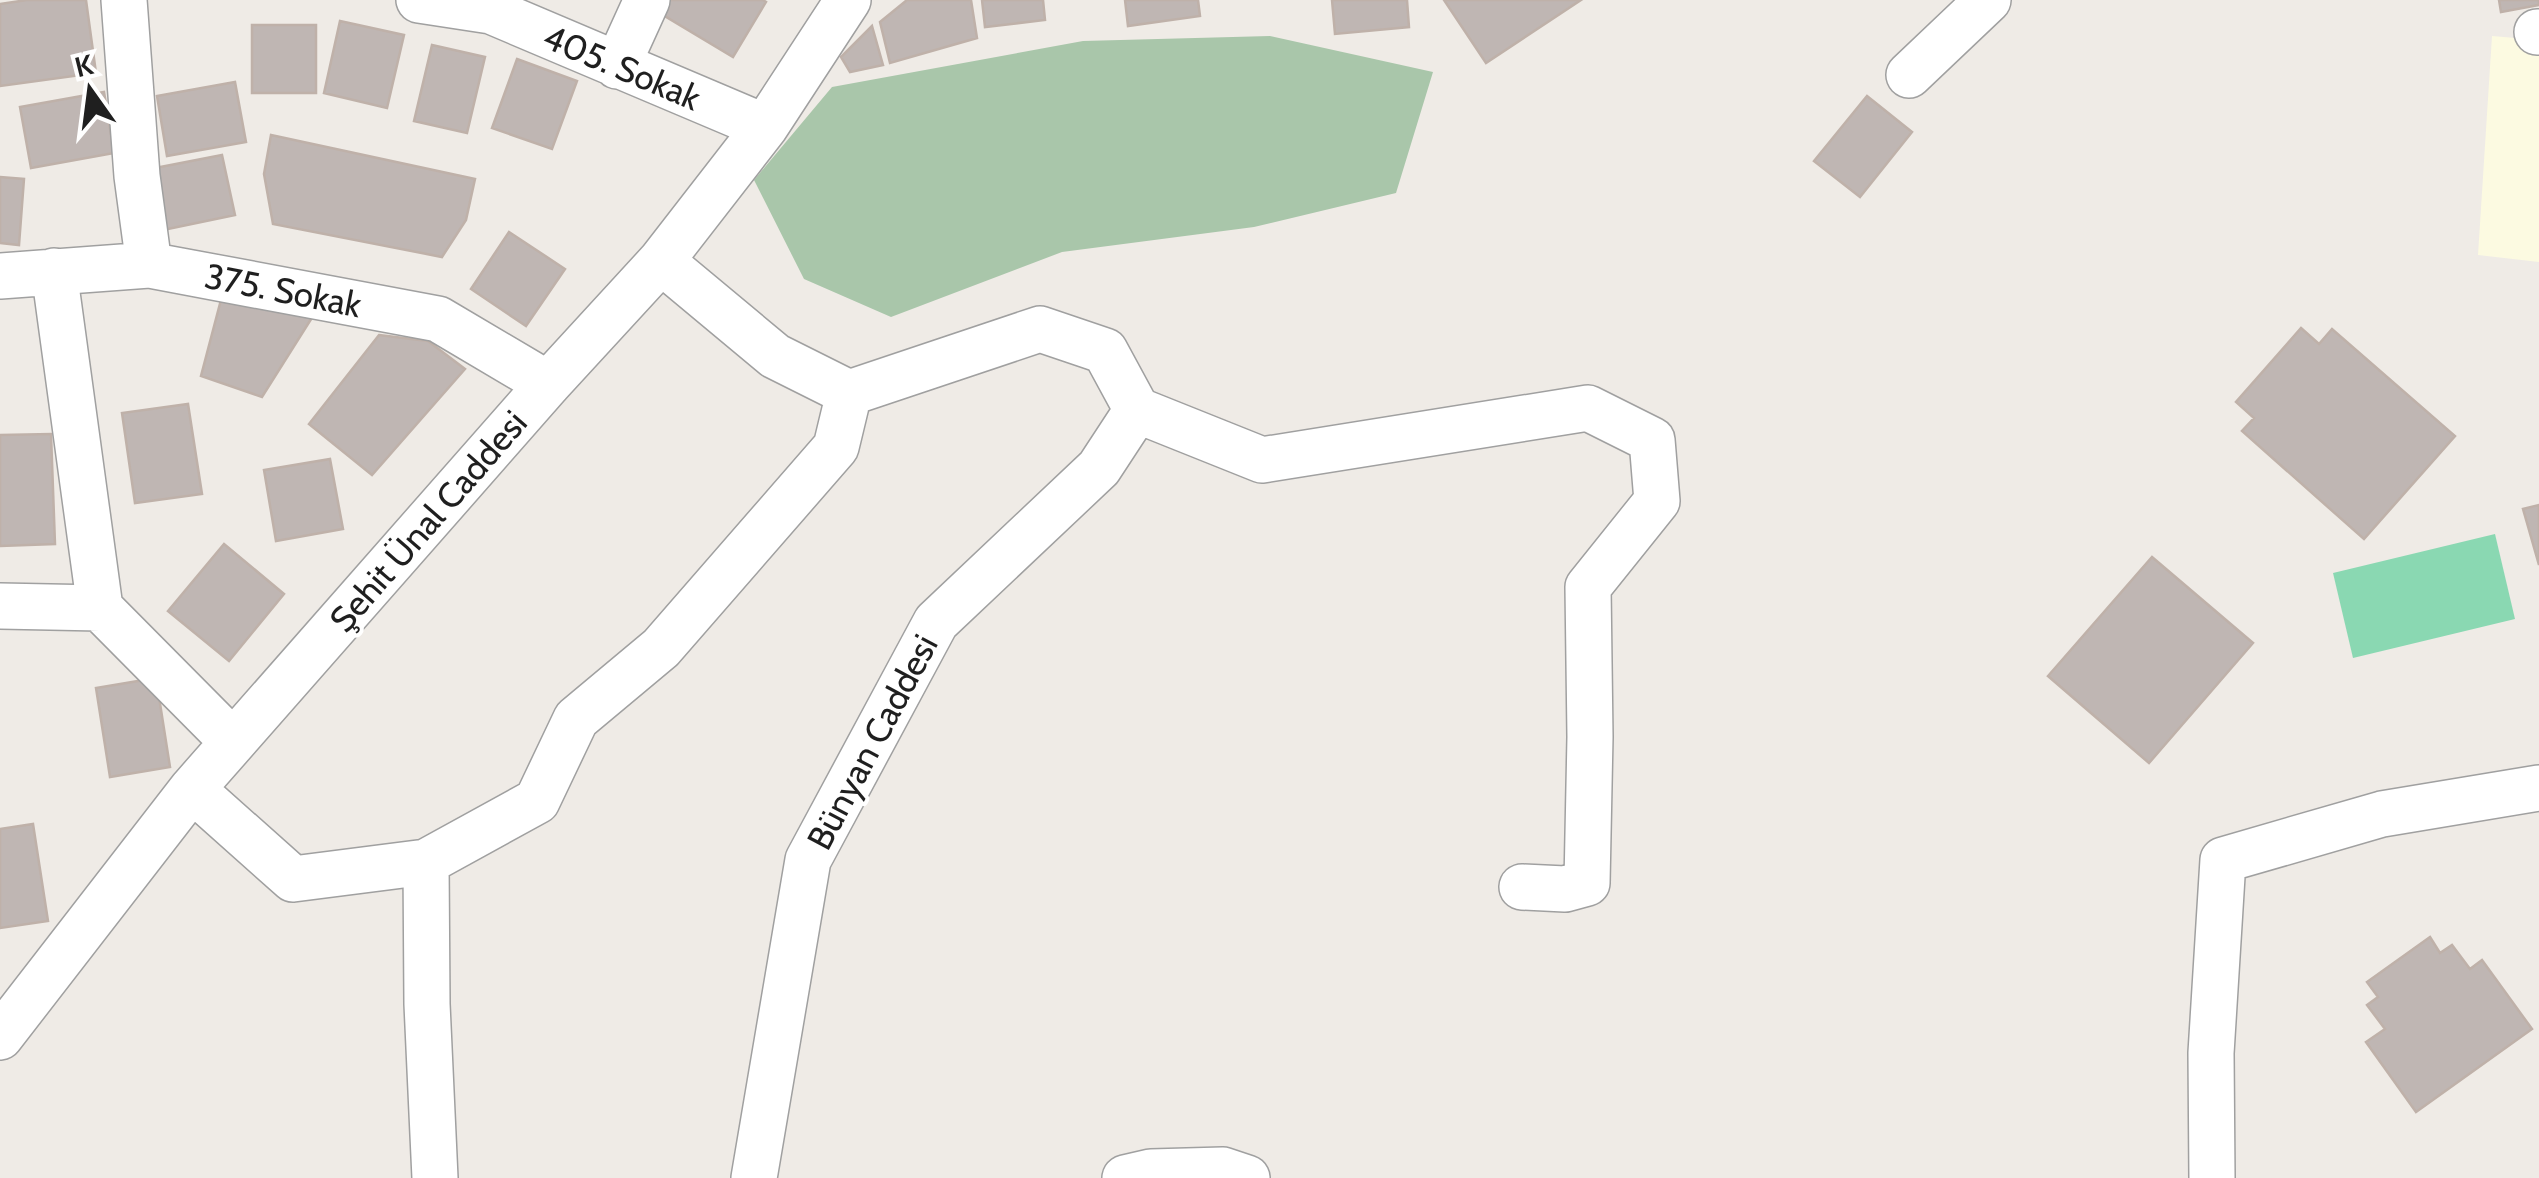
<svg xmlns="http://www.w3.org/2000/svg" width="2539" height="1178" viewBox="0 0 2539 1178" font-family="Cabin,sans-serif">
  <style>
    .education { fill: #fcfae1 }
    .cemetery { fill: #a9c6aa }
    .pitch { fill: #8ad8b2 }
    .building { fill: #bfb6b3; stroke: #bfb1a9; stroke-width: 2.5 }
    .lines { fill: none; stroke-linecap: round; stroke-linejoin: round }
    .minor-casing { stroke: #a0a0a0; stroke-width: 48 }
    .minor { stroke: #fff; stroke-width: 45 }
    .labels { text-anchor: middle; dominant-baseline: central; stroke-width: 8; stroke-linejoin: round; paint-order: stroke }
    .street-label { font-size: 35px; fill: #1f1f1f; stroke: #fff }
  </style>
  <rect width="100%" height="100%" fill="#efebe6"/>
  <path class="education" d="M2492 36 2539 40V262L2478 255Z"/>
  <path class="cemetery" d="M1270 36 1433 72 1396 193 1254 227 1062 252 891 317 804 279 754 180 832 87 1083 41Z"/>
  <path class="pitch" d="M2495 534 2515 619 2353 658 2333 573Z"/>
  <path class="building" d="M27 0H86L96 73 0 86V4Z
    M665 0H763L766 2 733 57 658 12Z
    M907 0H971L977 38 890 63 880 22Z
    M982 0H1043L1045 20 985 27Z
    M1125 0H1198L1200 16 1128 26Z
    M1332 0H1407L1409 27 1335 34Z
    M1444 0H1581L1486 63Z
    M2499 0H2539V5L2501 12Z
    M340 21 404 35 387 108 324 93Z
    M252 25H316V93H252Z
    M872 26 883 65 850 72 841 57Z
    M432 45 485 57 467 133 414 121Z
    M517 59 577 81 552 149 492 128Z
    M235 82 246 142 167 156 157 96Z
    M104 92 114 153 31 168 20 107Z
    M1867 96 1912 132 1860 197 1814 161Z
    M271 135 475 179 466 220 442 257 273 224 264 174Z
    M222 155 235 215 163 230 150 169Z
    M0 177 24 179 19 245 0 243Z
    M509 232 565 269 526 326 471 289Z
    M222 296 313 316 262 397 201 376Z
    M2301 328 2319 344 2332 329 2455 436 2364 539 2242 431 2254 418 2236 402Z
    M379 335 428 341 465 369 372 475 309 424Z
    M188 404 202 494 135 503 122 413Z
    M51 434 55 544 0 546V435Z
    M330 459 343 529 276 541 264 470Z
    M2539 505V565L2523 509Z
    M224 544 284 594 229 661 168 611Z
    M2152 557 2253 643 2149 763 2048 676Z
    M156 678 170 767 110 777 96 688Z
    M33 824 48 921 0 928V829Z
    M2430 937 2440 953 2452 945 2470 969 2482 960 2532 1029 2416 1112 2366 1042 2385 1029 2367 1005 2378 997 2367 982Z"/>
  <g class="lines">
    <g class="minor-casing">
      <path id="minor" d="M124 0 137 176 149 265
        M419 0 491 11 765 127
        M2537 32H2539
        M617 66 647 0
        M1909 75 1988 0
        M661 261 775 356 849 393 1040 329 1105 351 1137 410 1099 468 936 622 808 860 754 1178
        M54 271 100 608 233 742
        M0 276 149 265 438 319 548 384
        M1137 410 1262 460 1588 408 1652 440 1657 501 1588 587 1590 737 1587 883 1565 889 1522 887
        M0 606 100 608
        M192 789 293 879 426 862 427 1004 435 1178
        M426 862 537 801 576 719 661 648 836 447 849 393
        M0 1037 192 789 548 384 661 261 765 127 848 0
        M1125 1178 1151 1172 1223 1170 1247 1178
        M2212 1178 2211 1053 2223 860 2382 814 2539 788"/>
    </g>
    <use href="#minor" class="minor"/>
  </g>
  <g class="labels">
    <g class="street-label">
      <text transform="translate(622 67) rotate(23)">405. Sokak</text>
      <text transform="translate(283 290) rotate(11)">375. Sokak</text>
      <text transform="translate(428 521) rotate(-49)">Şehit Ünal Caddesi</text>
      <text transform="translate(872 742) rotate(-62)">Bünyan Caddesi</text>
    </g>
  </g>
  <g transform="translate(90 90) rotate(346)" stroke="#ffffff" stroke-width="8" paint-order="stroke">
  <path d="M0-8L18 38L0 25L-18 38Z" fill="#1f1f1f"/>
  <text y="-15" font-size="28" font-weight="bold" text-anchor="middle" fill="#1f1f1f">K</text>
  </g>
</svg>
